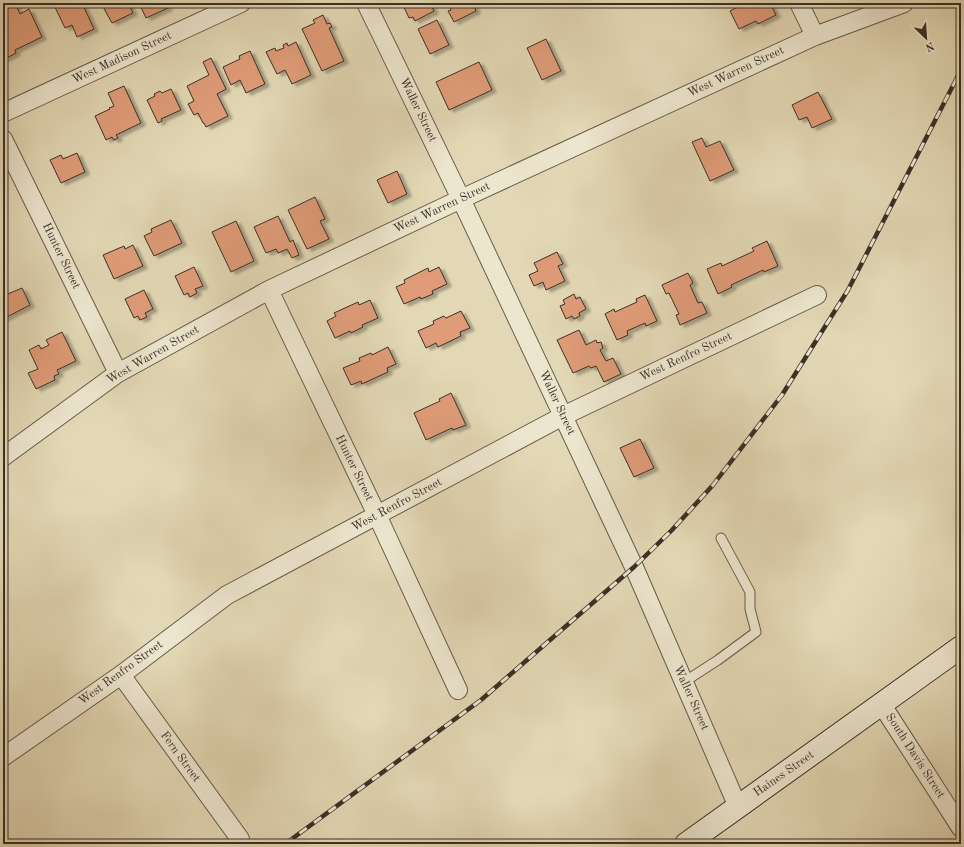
<svg xmlns="http://www.w3.org/2000/svg" width="964" height="847" viewBox="0 0 964 847" font-family="'Old Standard TT',serif">
  <style>
    .building { fill: #e09c79; stroke: #393026; filter: url(#shadow) }
    .lines { fill: none; stroke-linecap: round; stroke-linejoin: round }
    .lane-casing { stroke: #645a4a; stroke-width: 11 }
    .street-casing { stroke: #645a4a; stroke-width: 20 }
    .secondary-casing { stroke: #393026; stroke-width: 24 }
    .lane { stroke: #ede6cf; stroke-width: 9 }
    .street { stroke: #ede6cf; stroke-width: 18 }
    .secondary { stroke: #ede6cf; stroke-width: 22 }
    .rail-casing { stroke: #393026; stroke-width: 4.5 }
    .rail { stroke: #ede6cf; stroke-width: 3; stroke-dasharray: 9; stroke-linecap: butt }
    .labels { text-anchor: middle; dominant-baseline: central; stroke-width: 3; stroke-linejoin: round; paint-order: stroke }
    .street-label { font-size: 12px; fill: #393026; stroke: #ede6cf }
  </style>
  <defs>
    <filter id="shadow"><feDropShadow dx="4.5" dy="2.5" stdDeviation="1" flood-color="#0004"/></filter>
  </defs>
  <rect width="100%" height="100%" fill="#e3d8b5"/>
  <filter id="stains"><feTurbulence type="fractalNoise" baseFrequency=".005" numOctaves="4"/><feColorMatrix values="0 0 0 0 .2 0 0 0 0 .09 0 0 0 0 .02 0 0 0 .5 -.17"/></filter>
  <radialGradient id="worn" r=".72"><stop offset=".6" stop-color="#630" stop-opacity="0"/><stop offset="1" stop-color="#630" stop-opacity=".3"/></radialGradient>
  <path class="building" d="M15 3 20 14 29 9 42 37 15 50 16 53 3 60V9Z
    M53 3H82L94 29 77 37 72 25 65 28Z
    M101 3H128L133 13 112 23Z
    M139 3H166L168 8 146 18Z
    M402 3H430L434 11 415 21 413 17 409 18Z
    M448 3H473L476 11 454 22 448 11 451 10Z
    M746 3H770L776 15 758 24 756 21 739 29 730 11Z
    M323 15 327 24 330 23 332 27 329 28 344 61 322 71 302 29 315 23 313 20Z
    M437 20 449 45 430 54 418 29Z
    M546 39 561 71 542 80 527 48Z
    M296 42 311 75 292 84 285 70 277 74 266 52 275 48 276 51 284 48 283 45 287 43 288 46Z
    M250 51 265 84 246 93 240 80 231 85 223 67 240 59 239 56Z
    M211 58 226 89 217 94 228 116 206 127 204 123H203L198 113 194 115 188 104 194 101 187 86 209 75 203 62Z
    M479 62 492 90 449 110 436 82Z
    M124 86 141 123 116 135 118 138 114 140 112 137 106 140 95 116 110 109 109 108 114 106 108 93Z
    M171 89 181 110 161 119 162 121 158 123 147 100 155 96 154 94 160 91 162 93Z
    M818 92 832 119 812 128 807 117 799 120 792 105Z
    M702 138 706 147 720 141 734 170 710 181 692 142Z
    M77 153 85 172 61 183 50 160 61 155 63 159Z
    M397 171 407 194 388 203 377 180Z
    M315 197 325 219 320 221 329 239 307 249 288 210Z
    M278 216 290 242 293 240 299 255 292 258 287 249 278 253 276 249 266 253 254 227Z
    M171 220 182 243 154 256 144 236 152 232 151 229Z
    M236 221 254 261 231 272 212 232Z
    M767 241 778 266 764 272 763 270 731 285 732 287 718 294 707 269 721 263 722 266 754 251 752 248Z
    M133 245 143 266 114 279 103 255 124 246 125 249Z
    M557 252 563 264 558 266 565 281 546 290 543 282 534 286 529 275 538 271 534 263Z
    M194 267 203 286 195 289 197 293 190 297 188 293 184 295 175 276Z
    M439 267 447 284 432 291 433 294 421 299 420 297 404 304 396 287 405 283 404 280 428 268 429 272Z
    M688 273 693 283 690 285 698 303 702 302 707 313 680 325 676 315 679 314 669 293 666 294 662 285Z
    M22 288 30 305 3 319V296Z
    M144 290 153 309 145 313 147 317 140 320 138 316 134 318 125 299Z
    M574 294 576 299 580 297 586 309 579 313 580 316 574 319 572 316 566 319 560 306 565 304 563 300Z
    M645 295 657 321 646 326 645 323 627 331 628 335 617 340 605 314 614 309 615 312 637 302 636 299Z
    M370 300 378 318 362 325 363 327 351 333 350 331 335 338 327 321 336 316 334 313 358 302 359 305Z
    M461 311 470 328 460 332 461 336 438 347 436 343 426 348 418 331 434 324 433 321 444 316 446 318Z
    M579 330 586 345 596 340 597 343 601 342 603 348 600 350 606 361 613 358 621 374 604 382 596 366 591 368 589 366 573 373 557 340Z
    M62 332 76 361 57 370 59 374 54 376 55 380 36 389 28 373 38 369 29 350 39 345 41 349 49 345 46 340Z
    M388 347 396 364 387 368 388 372 362 384 361 381 351 385 343 368 360 361 359 358 371 353 372 355Z
    M451 393 466 425 453 430 452 428 426 440 414 413 440 401 439 399Z
    M640 439 654 468 634 477 620 448Z"/>
  <g class="lines">
    <g class="lane-casing">
      <path id="lane" d="M684 682 718 660 756 632 750 609V592L721 538"/>
    </g>
    <g class="street-casing">
      <path id="street" d="M366 3 461 199 634 567 738 807
        M799 3 815 36
        M3 113 241 3
        M3 139 118 373
        M269 290 377 515 458 690
        M3 457 118 373 269 290 461 199 815 36 904 3
        M121 675 240 839
        M882 705 961 828
        M3 757 121 675 227 595 563 416 817 295"/>
    </g>
    <g class="secondary-casing">
      <path id="secondary" d="M686 844 961 647"/>
    </g>
    <use href="#lane" class="lane"/>
    <use href="#street" class="street"/>
    <use href="#secondary" class="secondary"/>
    <g class="rail-casing">
      <path id="rail" d="M285 844 481 700 634 567 672 530 713 485 782 395 848 290 961 70"/>
    </g>
    <use href="#rail" class="rail"/>
  </g>
  <g class="labels">
    <g class="street-label">
      <text transform="translate(122 58) rotate(-25)">West Madison Street</text>
      <text transform="translate(736 72) rotate(-25)">West Warren Street</text>
      <text transform="translate(418 110) rotate(64)">Waller Street</text>
      <text transform="translate(442 208) rotate(-25)">West Warren Street</text>
      <text transform="translate(61 256) rotate(64)">Hunter Street</text>
      <text transform="translate(153 355) rotate(-30)">West Warren Street</text>
      <text transform="translate(686 357) rotate(-25)">West Renfro Street</text>
      <text transform="translate(557 403) rotate(65)">Waller Street</text>
      <text transform="translate(354 468) rotate(64)">Hunter Street</text>
      <text transform="translate(397 505) rotate(-28)">West Renfro Street</text>
      <text transform="translate(121 673) rotate(-36)">West Renfro Street</text>
      <text transform="translate(691 698) rotate(66)">Waller Street</text>
      <text transform="translate(915 756) rotate(57)">South Davis Street</text>
      <text transform="translate(180 757) rotate(54)">Fern Street</text>
      <text transform="translate(784 774) rotate(-35)">Haines Street</text>
    </g>
  </g>
  <rect width="964" height="847" fill="none" stroke="#e3d8b5" stroke-width="16"/>
  <rect x="4" y="4" width="956" height="839" fill="none" stroke="#393026" stroke-width="2"/>
  <rect x="8" y="8" width="948" height="831" fill="none" stroke="#393026"/>
  <g transform="translate(926 38) rotate(155)" stroke="#ede6cf" stroke-width="3" paint-order="stroke">
  <path d="M0-3L7 15L0 10L-7 15Z" fill="#393026"/>
  <text y="-6" font-size="11" font-weight="bold" text-anchor="middle" fill="#393026">N</text>
  </g>
  <rect width="100%" height="100%" filter="url(#stains)"/>
  <rect width="100%" height="100%" fill="url(#worn)"/>
</svg>
